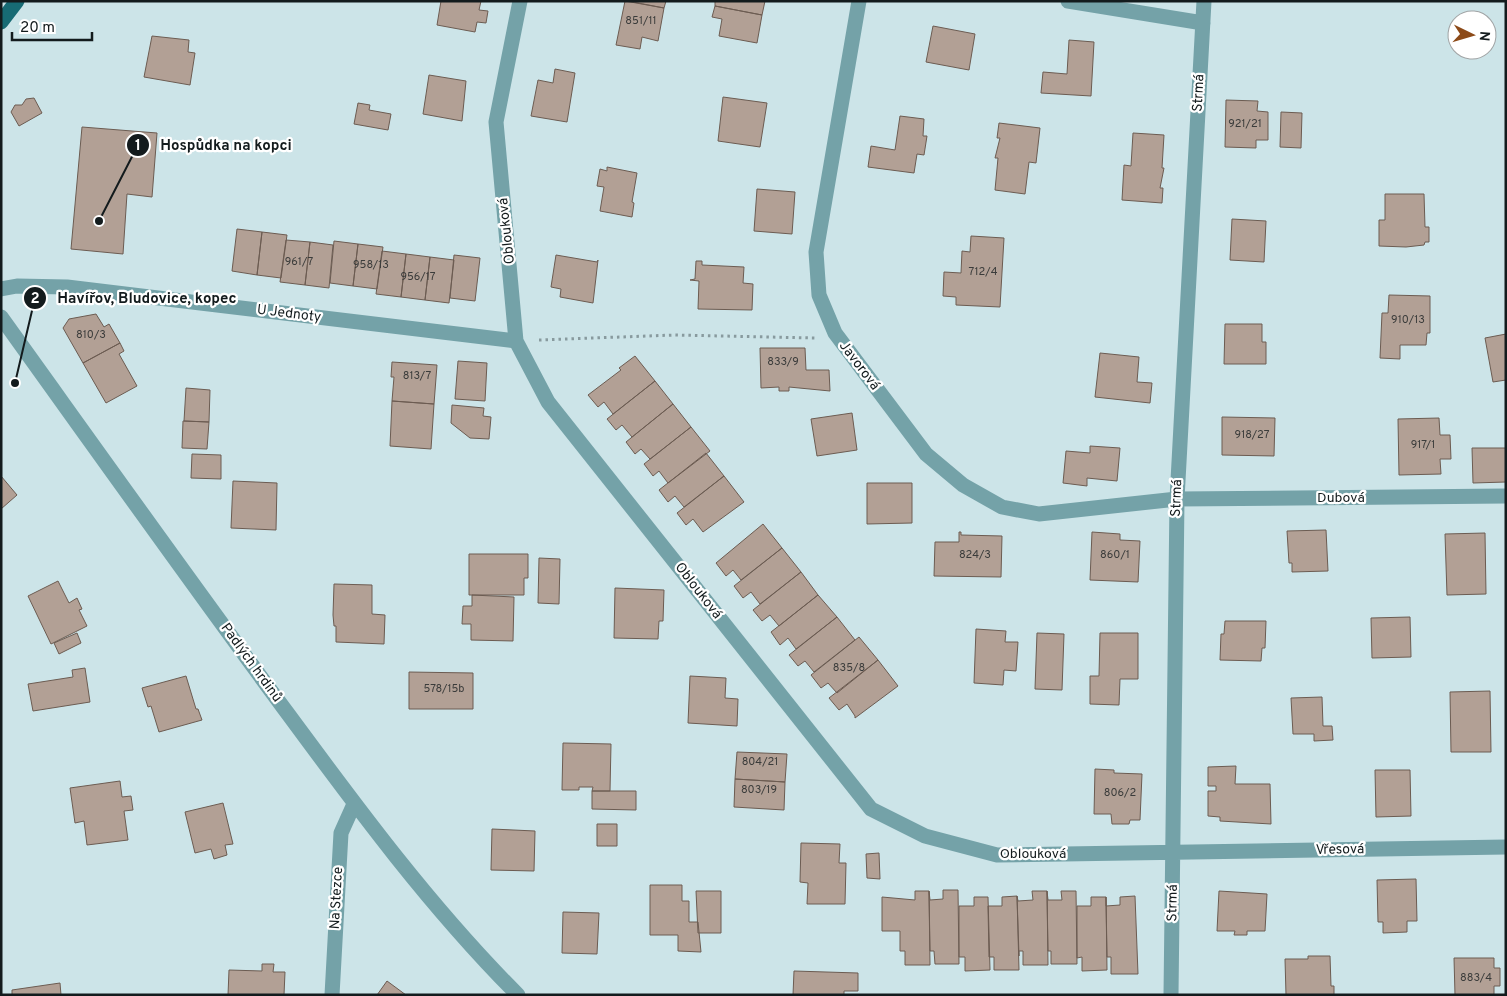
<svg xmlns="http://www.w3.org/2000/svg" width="1507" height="996" viewBox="0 0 1507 996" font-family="Overpass,sans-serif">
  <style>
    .building { fill: #b2a095; stroke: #6c5c52 }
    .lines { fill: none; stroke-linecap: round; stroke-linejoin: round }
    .path { stroke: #889a9e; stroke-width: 3; stroke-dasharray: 2.5 4; stroke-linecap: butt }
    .minor { stroke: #74a2a8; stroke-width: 15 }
    .major { stroke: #176b74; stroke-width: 15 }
    .labels { text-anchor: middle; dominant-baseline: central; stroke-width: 4.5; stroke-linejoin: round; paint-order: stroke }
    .number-label { font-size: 11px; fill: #3b3c3b }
    .street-label { font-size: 14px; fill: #131b1d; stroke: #fff }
    .leader { fill: none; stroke: #131b1d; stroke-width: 2 }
    .callout-dot { fill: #131b1d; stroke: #fff; stroke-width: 2 }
    .mark-label { font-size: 15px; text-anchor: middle; font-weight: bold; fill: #fff }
    .callout-label { font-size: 15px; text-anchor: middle; font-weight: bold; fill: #131b1d; stroke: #fff; stroke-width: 4.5; stroke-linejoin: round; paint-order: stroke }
  </style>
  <rect width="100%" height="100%" fill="#cce4e8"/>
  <path class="building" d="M441 1H481L479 10 488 11 486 23 477 22 475 32 437 25Z
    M625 1 664 8 658 41 642 37 640 49 616 45Z
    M628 1H666L664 8Z
    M715 1H765L762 15 715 6Z
    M715 6 762 15 757 43 719 36 722 19 712 17Z
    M933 26 975 34 969 70 926 62Z
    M152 36 189 40 188 52 195 53 190 85 144 77Z
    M1069 40 1094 42 1091 96 1041 93 1043 72 1067 74Z
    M555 69 575 73 567 122 531 116 538 80 553 83Z
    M429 75 466 81 462 121 423 114Z
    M723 97 767 103 760 147 718 141Z
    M34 98 42 113 19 126 11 112 15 105H22L26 99Z
    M1226 100 1258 101 1257 111 1268 112V140H1256V148L1225 147Z
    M358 103 370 105 369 110 391 114 388 130 354 124Z
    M1281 112 1302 113 1301 148 1280 147Z
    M900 116 924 119 923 136H927L924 155 917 154 914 173 868 167 871 146 895 150Z
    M999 123 1040 128 1036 163 1029 162 1025 194 995 190 998 158H995L1000 138H997Z
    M82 127 157 133 152 197 127 194 123 254 71 249Z
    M1133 133 1164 135 1162 168H1164L1160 188H1163L1162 203 1122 200 1124 165 1131 166Z
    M607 167 637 173 632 202 634 203 632 217 600 211 604 187 597 186 600 169 607 171Z
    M757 189 795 192 792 234 754 231Z
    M1385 194H1424L1425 227H1429V242H1425L1424 245 1406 247 1379 246V220H1385Z
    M1232 219 1266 221 1264 262 1230 260Z
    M237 229 262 232 257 275 232 271Z
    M262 232 287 235 281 278 257 275Z
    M971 236 1004 238 1000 307 956 305V297L943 296 944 272 961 273 962 251 970 252Z
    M286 240 310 242 305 285 280 282Z
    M334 241 358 244 353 286 330 283Z
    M310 242 333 245 329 288 305 285Z
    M358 244 383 247 377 289 353 286Z
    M382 251 406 254 401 297 376 294Z
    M406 254 430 257 425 300 401 297Z
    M454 255 480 258 475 301 450 298Z
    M556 255 597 262 598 260 593 303 560 297 561 289 551 287Z
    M430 257 454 260 449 303 425 300Z
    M696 261H702V265L744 267 743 283 753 284 752 310 698 309 699 281 690 280 695 279Z
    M1389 295 1430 296V333H1427L1426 345H1400V359L1380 358 1382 313H1388Z
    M96 314 104 327 109 324 120 343 83 363 63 328 69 319Z
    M1225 324H1262V342H1266V364H1224Z
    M1506 334V380L1493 382 1485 338Z
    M120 343 124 351 119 354 137 386 106 403 83 363Z
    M760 348H805L806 370H829L830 391 789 387V391H779V387L761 388Z
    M1100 353 1139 357 1137 382 1152 383 1150 403 1095 397Z
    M635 356 655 381 613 414 604 402 598 407 588 395 621 370 619 368Z
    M458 361 487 363 485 401 455 399Z
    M392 362 437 365 434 404 392 401 394 377H391Z
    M655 381 673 404 632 437 622 425 616 430 607 419Z
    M186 388 210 390 209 422 184 421Z
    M392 401 434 404 431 449 390 446Z
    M673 404 691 427 650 459 641 449 635 454 626 442Z
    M452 405 484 408 483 416 491 417 489 439 470 438 451 423Z
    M852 413 857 450 817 456 811 419Z
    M1222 417 1275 418 1274 456 1222 455Z
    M1439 418 1440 435H1450L1451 459H1440L1441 474 1399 475 1398 419Z
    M183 421 209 422 207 449 182 448Z
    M691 427 710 451 668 483 659 471 653 476 644 464Z
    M1090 446 1120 448 1117 481 1087 478V486L1063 483 1066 451 1090 453Z
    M1472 448H1506V482L1473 483Z
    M706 453 724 476 684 507 675 496 668 502 659 490Z
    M192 454 221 455V479L191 478Z
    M1 476 17 495 1 509Z
    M724 476 744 502 703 532 693 519 686 525 677 513Z
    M233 481 277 483 276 530 231 528Z
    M867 483H912V523L867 524Z
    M763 524 782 548 741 580 733 570 726 576 716 563Z
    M1326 530 1328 571 1292 572V563H1289L1287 531Z
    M959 532H961V535L1002 536 1001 577 934 576 935 542H959Z
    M1092 532 1120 534V540L1140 541 1138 582 1090 580Z
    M1485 533 1486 594 1447 595 1445 534Z
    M782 548 801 572 760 604 751 592 743 598 734 586Z
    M469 554H528V578H524V595H469Z
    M539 558 560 559 559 604 538 603Z
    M801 572 818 595 779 626 770 615 762 621 753 610Z
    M58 581 69 603 77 598 82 609 79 610 87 626 51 644 28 596Z
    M334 584 372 585V614L385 615 384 644 336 642V626H334L333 615Z
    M615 588 664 590 663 621H659L658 639 614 638Z
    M472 595 514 597 513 641 471 640V624H462L463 606H472Z
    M818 595 837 617 796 649 788 638 780 645 771 632Z
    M837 617 855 640 814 672 805 661 798 666 789 655Z
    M1410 617 1411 657 1372 658 1371 618Z
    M1225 621H1266L1265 648H1262L1261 661 1220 660 1221 634H1224Z
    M976 629 1006 631 1005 642H1018L1016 671 1004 670 1003 685 974 683Z
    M77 633 81 643 59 654 54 643Z
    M1037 633 1064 634 1062 690 1035 689Z
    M1100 633H1138V679H1120L1119 705 1090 704V676H1099Z
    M859 637 878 660 837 693 828 683 821 688 811 675Z
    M878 660 898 686 855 718V716L847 704 839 710 829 698Z
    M85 668 90 702 33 711 28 684 73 677 72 670Z
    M409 672 473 673V709H409Z
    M186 676 196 709H198L202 720 159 732 151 706 148 707 142 688Z
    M690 676 726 678 725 698 738 699 737 726 688 723Z
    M1490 691 1491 752H1451L1450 692Z
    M1322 697 1323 726H1332L1333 740 1314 741V734H1293L1291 698Z
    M563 743 611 744 610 791H592L593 787H579V790H562Z
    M737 752 787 754 785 782 735 779Z
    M1236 766 1235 784H1270L1271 824 1220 821V817L1208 816V791H1216V786H1208V767Z
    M1095 769 1114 770V773L1142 774 1140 820H1130L1129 824H1112L1111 814H1094Z
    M1375 770H1410L1411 816 1376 817Z
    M735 779 785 782 784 810 734 807Z
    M120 781 122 797 131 796 133 810 124 811 128 840 87 845 84 821 75 823 70 788Z
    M592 791H636V810L592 809Z
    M223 803 233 844 225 845 227 855 214 859 211 849 195 853 185 812Z
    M597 824H617V846H597Z
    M492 829 535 831 534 871 491 870Z
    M801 843 840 844 839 863H846L845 904H807L808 883 800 882Z
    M879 853 880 879 867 878 866 854Z
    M1416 879 1417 921H1407V932L1383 933V922H1378L1377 880Z
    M650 885H682V901H689V922H698L701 952 678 951V935H650Z
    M943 890H958L959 964H935L934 951H930L929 891 930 900 943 899Z
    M696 891H721V933H698Z
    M915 891H929L930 965H905V951H900V931H882V897L915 900Z
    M1032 891H1047L1048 965H1023V951H1019V956L1017 896 1018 901 1033 900Z
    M1047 891 1048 900H1062L1061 891H1076L1077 964H1051V951H1048Z
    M1219 891 1267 894 1265 931H1247V935H1234L1235 931H1217Z
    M1017 896 1019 970H994V957H989L988 906H1002V897Z
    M1135 896 1138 974H1111V957H1107L1106 897V906L1120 905V897Z
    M974 897H988L990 970 965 971V957H959V906H974Z
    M1091 897H1106L1107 970 1082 971V957L1077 958V906H1091Z
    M563 912 599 913 597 954 562 953Z
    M1308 956H1330L1331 986H1334V995H1286L1285 959H1308Z
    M1454 958H1494V968H1500V986H1494V995H1455Z
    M262 964H274L273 972H285L284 995H228L229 970 262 971Z
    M794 971 858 973V991H844V995H793Z
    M387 981 406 995H377Z
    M60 983 61 995H12V990Z"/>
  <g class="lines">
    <path class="path" d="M539 340 675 335 815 338"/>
    <path class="minor" d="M520 1 496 122 516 341 548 402 871 809 925 836 997 855 1506 847
      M859 1 816 252 819 295 835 333 926 454 963 485 1002 507 1039 514 1177 499 1506 496
      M1068 1 1203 23
      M1 289 17 286 67 287 516 341
      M1 317C93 445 184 573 277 699 353 802 428 905 518 995
      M332 995 341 833 354 804
      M1171 995 1177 499 1204 1"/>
    <path class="major" d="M1 22 17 1"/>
  </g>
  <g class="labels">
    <g class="number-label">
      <text x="641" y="21">851/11</text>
      <text x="1245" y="124">921/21</text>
      <text x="299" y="262">961/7</text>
      <text x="371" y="265">958/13</text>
      <text x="983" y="272">712/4</text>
      <text x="418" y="277">956/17</text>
      <text x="1408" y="320">910/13</text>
      <text x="91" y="335">810/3</text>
      <text x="783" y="362">833/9</text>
      <text x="417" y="376">813/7</text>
      <text x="1252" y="435">918/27</text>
      <text x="1423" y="445">917/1</text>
      <text x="975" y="555">824/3</text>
      <text x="1115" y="555">860/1</text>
      <text x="849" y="668">835/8</text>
      <text x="444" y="689">578/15b</text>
      <text x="760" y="762">804/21</text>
      <text x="759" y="790">803/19</text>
      <text x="1120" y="793">806/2</text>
      <text x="1476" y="978">883/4</text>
    </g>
    <g class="street-label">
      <text transform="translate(1199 93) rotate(-87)">Strmá</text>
      <text transform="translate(507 231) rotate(-96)">Oblouková</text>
      <text transform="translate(289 314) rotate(7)">U Jednoty</text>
      <text transform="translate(859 366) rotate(53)">Javorová</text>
      <text transform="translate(1177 498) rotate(-88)">Strmá</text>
      <text x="1341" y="498">Dubová</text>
      <text transform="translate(698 591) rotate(52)">Oblouková</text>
      <text transform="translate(251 663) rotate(54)">Padlých hrdinů</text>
      <text transform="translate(1340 850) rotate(-1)">Vřesová</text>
      <text x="1033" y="854">Oblouková</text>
      <text transform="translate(337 898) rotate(-87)">Na Stezce</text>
      <text transform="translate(1173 903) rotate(-89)">Strmá</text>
    </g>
  </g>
  <path class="leader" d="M99 221L138 145M15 383L35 298"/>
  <g class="callout-dot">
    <circle cx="99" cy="221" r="5"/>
    <circle cx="15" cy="383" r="5"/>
    <circle cx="138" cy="145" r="12"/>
    <circle cx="35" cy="298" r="12"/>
  </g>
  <g class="mark-label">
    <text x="138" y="150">1</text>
    <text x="35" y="303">2</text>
  </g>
  <g class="callout-label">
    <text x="226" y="150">Hospůdka na kopci</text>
    <text x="147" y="303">Havířov, Bludovice, kopec</text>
  </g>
  <rect width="1507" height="996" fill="none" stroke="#131b1d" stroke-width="5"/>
  <g transform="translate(1472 35) rotate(95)"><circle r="24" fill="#ffffff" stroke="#a1a4a5"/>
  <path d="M0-4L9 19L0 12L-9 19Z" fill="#8c4a18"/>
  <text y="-8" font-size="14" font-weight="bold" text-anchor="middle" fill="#131b1d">N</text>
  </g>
  <path d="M12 32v8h80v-8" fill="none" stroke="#131b1d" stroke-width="2.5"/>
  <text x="20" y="32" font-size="15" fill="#131b1d" stroke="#ffffff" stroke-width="4" paint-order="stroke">20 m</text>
</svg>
